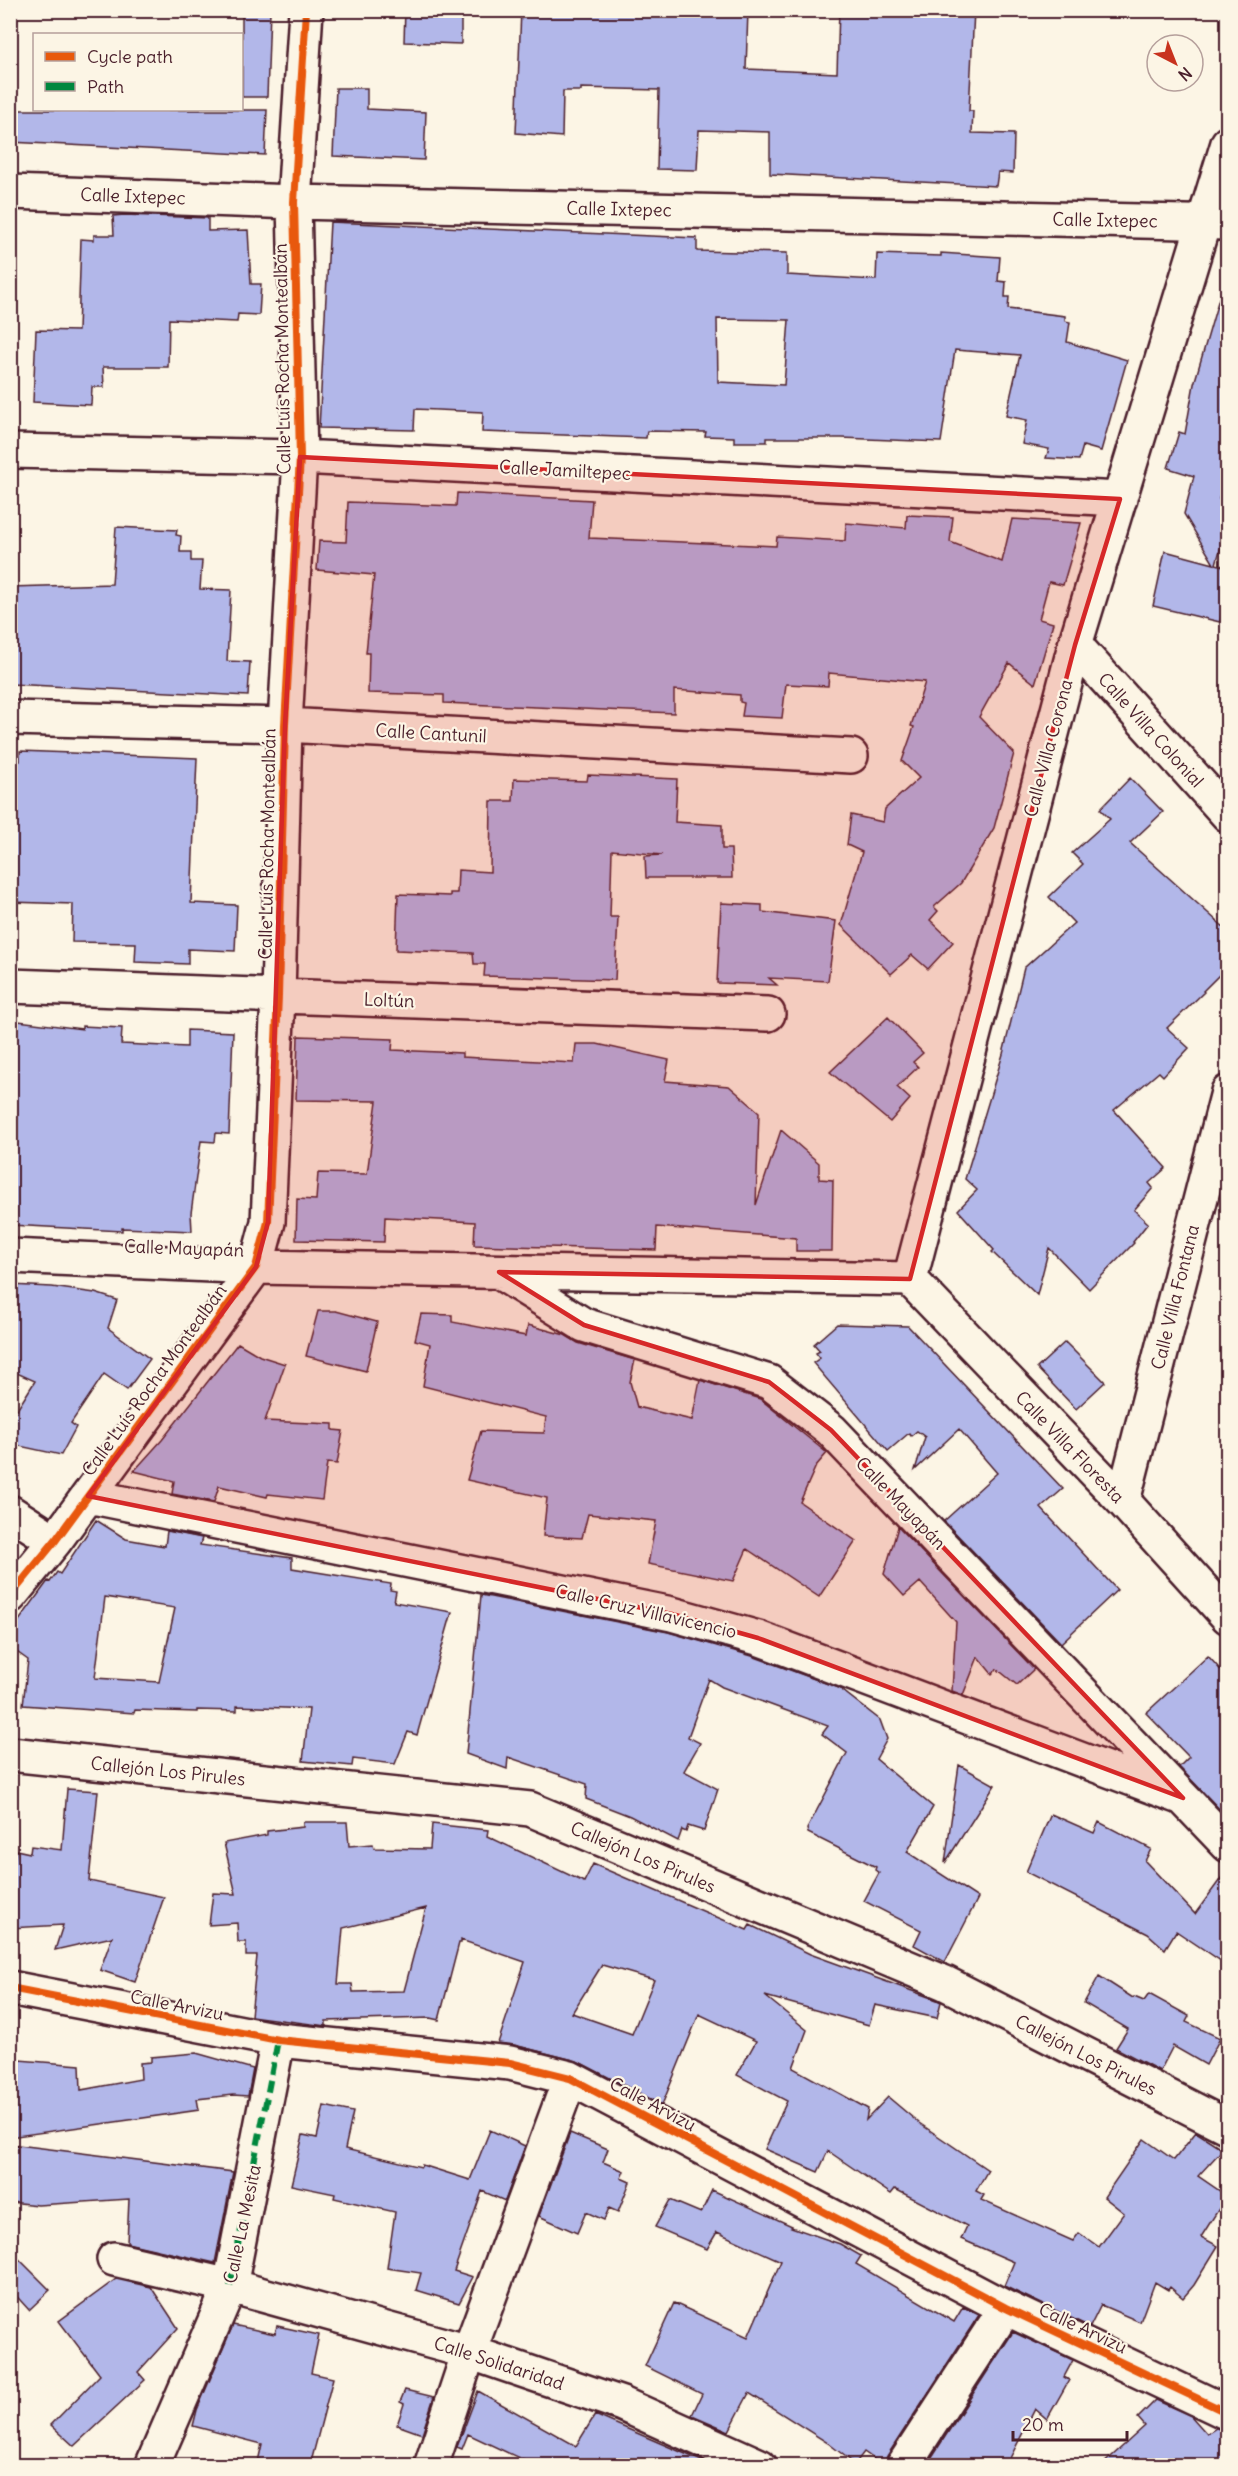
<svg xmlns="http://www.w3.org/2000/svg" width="1238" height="2476" viewBox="0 0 1238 2476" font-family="Delius,sans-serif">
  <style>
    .building { fill: #b2b7e9; stroke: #4a1f2b; stroke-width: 1.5; fill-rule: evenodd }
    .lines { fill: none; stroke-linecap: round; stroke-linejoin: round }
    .minor-casing { stroke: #4a1f2b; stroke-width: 38 }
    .minor { stroke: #fcf5e5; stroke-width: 33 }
    .quiet { stroke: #00873e; stroke-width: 6; stroke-dasharray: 12 6; stroke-linecap: butt }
    .cycleway-casing { stroke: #fcf5e5; stroke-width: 11 }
    .cycleway { stroke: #e8590c; stroke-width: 8 }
    .marked { fill: #d62828; fill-opacity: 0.2; stroke: #d62828; stroke-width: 4.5; stroke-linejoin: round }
    .labels { text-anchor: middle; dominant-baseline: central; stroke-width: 4.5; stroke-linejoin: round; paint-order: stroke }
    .street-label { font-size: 18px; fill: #4a1f2b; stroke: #fcf5e5 }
  </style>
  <rect width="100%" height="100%" fill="#fcf5e5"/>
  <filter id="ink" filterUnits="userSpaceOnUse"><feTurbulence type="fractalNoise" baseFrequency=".0167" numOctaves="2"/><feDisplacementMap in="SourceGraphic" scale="12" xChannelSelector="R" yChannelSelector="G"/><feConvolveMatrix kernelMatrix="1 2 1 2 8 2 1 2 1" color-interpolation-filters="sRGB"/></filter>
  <g filter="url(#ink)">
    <path class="building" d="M242 10H270L267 97H242Z
      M405 10H461V44L404 42Z
      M521 10H748L746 69 837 73 839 10H974L969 111H973L972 133 1014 134 1013 173 998 172 996 186 770 174V132L699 130 697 170 657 169 659 90 581 88V91H563L562 137 516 133Z
      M336 88H367V109L426 112 424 160 333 156Z
      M10 110H267L265 155 10 142Z
      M124 215 208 218V231L248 230 251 284H261L259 315 238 314 237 322 169 319 168 367H103L104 387H92L91 405 33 402 36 330 78 331 81 239 94 240V235H114L113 216Z
      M330 222 697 238V251L787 253V275L876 280 877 254 941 256V253L1000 257 998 281 1006 282 1005 297H1009L1008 309 1065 316V321L1070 322 1067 342 1127 360 1101 451 1083 446 1079 460 1046 458 1049 449 1022 444 1027 420 1006 416 1020 355 955 350 941 442 842 438H767V442H734V437L705 436 706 432 647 431 646 438 482 432 483 412 415 409 414 430 319 428ZM717 319 789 320 784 385 718 382Z
      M1219 298 1227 299V469L1219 499 1227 501V526L1216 564 1227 567V589L1220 622 1153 606 1165 551 1214 564 1184 514 1194 476 1168 468 1179 432 1185 434 1194 384Z
      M457 493 592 500 589 538 776 546 777 537 845 541 846 523 906 528 907 515 953 517 950 542 1002 562 1012 519 1081 523 1063 585 1049 582 1039 619 1053 623 1035 684 1009 663 979 717 1014 753 994 828 961 883 934 907 938 911 930 920 953 942 928 969 912 955 891 974 841 925 862 852 847 845 851 815 883 822 885 809 919 778 902 761 914 727 911 726 925 682 829 673 828 686 786 684 782 718 742 716 744 703 740 702V695L674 690V713L444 703V695L368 693 369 653H366L374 575 317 570 319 541 346 542 348 502 456 506Z
      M116 527 177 530 176 535 181 536 180 552H191V561H202L200 589 231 590 227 661 250 662 248 696 10 684V587L112 584Z
      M20 751 197 758 191 903 237 905 235 951 188 949V964L135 962 136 943 72 942 73 904 10 902V761H20Z
      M588 775 677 779 675 822 722 825V849H731L732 878H646L645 856 662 855 612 850 610 917H618L615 980 484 976 485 964H474L473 953 396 950 398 894 450 896V893H457L458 870 490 872 491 801H513L514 779 587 781Z
      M1130 778 1163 812 1130 843 1227 930V961L1225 969 1203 991 1204 992 1167 1028 1189 1048 1163 1076 1159 1072 1114 1110 1166 1168 1149 1183 1153 1188 1134 1210 1148 1223 1133 1242 1134 1243 1089 1289 1049 1248 1037 1295 992 1252 994 1250 958 1210 977 1190 965 1179 1003 1054 1024 968 1074 923 1049 897 1083 864 1072 853 1110 819 1100 809Z
      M721 903 762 905V912L836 921 828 981 769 978 777 985 717 983Z
      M888 1017 923 1053 913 1062 918 1067 897 1087 910 1099 890 1122 830 1072Z
      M10 1020 82 1029V1026L122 1028 121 1044 187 1047V1030L233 1032 229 1134 216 1133 215 1142 201 1141 191 1213 192 1231 122 1228V1231L10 1225Z
      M298 1036 393 1039 392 1050 462 1053V1057L574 1063 576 1044H597L669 1060 665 1081 729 1086 759 1112 756 1205 781 1130 819 1163V1179L833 1180 832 1251H796V1238L657 1227 656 1250 474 1245 475 1222 385 1217 384 1242 296 1240 297 1199 316 1200 318 1173 367 1174 377 1101 296 1100Z
      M10 1285 52 1287 95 1293 117 1300 108 1328 150 1359 127 1390 104 1374 71 1423 76 1427 61 1455 10 1444V1421L35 1381 10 1370Z
      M318 1311H336L377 1322 366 1371 306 1356Z
      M421 1314 452 1315V1322L526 1336 528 1325 565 1335 578 1343 635 1360 630 1382 637 1407 692 1420 700 1380 760 1399 827 1453 816 1466 800 1502 856 1541 819 1597 747 1549 733 1581 648 1564 656 1521 588 1514 582 1538 543 1536 547 1498 467 1480 481 1431 544 1433 546 1417 423 1386 430 1344 415 1340Z
      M837 1324 908 1326 1063 1489 1041 1508 1117 1590 1061 1643 944 1521 997 1473 959 1429 915 1470 925 1437 917 1431 911 1436 909 1433 888 1451 813 1363 820 1358 816 1353 820 1351 814 1344Z
      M1065 1342 1105 1382 1076 1409 1037 1368Z
      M238 1343 260 1356 285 1364 265 1421 333 1424V1430L343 1431 337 1464 327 1463 322 1500 268 1494 267 1497 219 1486 214 1502 172 1494 174 1481 134 1471 162 1440Z
      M96 1520 126 1539 165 1546 167 1531 202 1538 200 1545 292 1558V1568L391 1584 390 1590 396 1591 394 1602 452 1612 417 1735 408 1732 395 1764 353 1759 352 1766 303 1761 309 1709 237 1706V1711L197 1710V1712L135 1710 134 1713 23 1705 28 1660 10 1647V1633L48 1581 50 1582 57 1572 60 1574ZM105 1597 175 1608 159 1682 95 1678Z
      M898 1527 1034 1669 1017 1685 997 1669 992 1674 978 1657 963 1695 952 1691 956 1622 920 1582 904 1596 884 1574Z
      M481 1595 668 1632 752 1656 839 1688 880 1720 887 1739 876 1759 933 1807 907 1852 978 1898 945 1962 914 1945 921 1930 864 1901 879 1873 875 1870 876 1867 808 1833 807 1829 847 1753 822 1734 828 1726 722 1687 709 1679 688 1737 700 1743 684 1771 718 1789 704 1831 688 1826 686 1832 682 1830 678 1841 630 1816 586 1799 587 1784 508 1757 507 1769 466 1754Z
      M1208 1656 1227 1677V1817L1179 1767 1189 1757 1146 1713Z
      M959 1765 995 1785 945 1863Z
      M67 1789 98 1791 89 1881 164 1897 135 1982 100 1970 112 1937 55 1950 63 1925 10 1928V1882L16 1850 30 1853 31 1846 62 1850Z
      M1051 1814 1094 1833 1099 1822 1151 1849 1145 1861 1195 1914 1227 1870V1960L1224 1963 1176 1931 1165 1949 1148 1934 1026 1872Z
      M303 1822H347L349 1846 373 1844 374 1848 430 1849 432 1824 488 1830 487 1836 584 1882 593 1864 747 1930 750 1925 810 1954 937 2000 941 2002 937 2018 875 2005 869 2025 765 1996 807 2030 793 2068 868 2109 866 2120 888 2097 919 2123 988 2170 976 2191 984 2195 981 2200 1073 2241 1079 2233 1099 2247 1124 2213 1104 2197 1144 2139 1174 2160 1196 2132 1223 2149 1198 2176 1227 2196 1201 2237 1218 2246 1194 2285 1183 2298 1170 2287 1168 2290 1155 2282 1140 2322 1101 2305 1090 2327 1004 2286 1014 2262 961 2239 967 2226 895 2189 891 2194 828 2151 818 2172 765 2149 787 2101 737 2075 756 2041 699 2014 662 2105 577 2061 514 2045 498 2043 525 1962 461 1940V1943H459L439 2020 430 2018 326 2021V2026L251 2016 257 1956H246V1942H238L237 1923 209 1925 213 1893 236 1894 224 1843 267 1835V1831L303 1827ZM426 1908 404 1991 353 1992 352 1984H338L343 1928ZM602 1965 654 1980 632 2034 572 2013Z
      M1099 1976 1133 1998 1134 1997 1144 2001 1149 1994 1189 2016 1186 2022 1220 2038 1206 2065 1173 2046 1160 2071 1116 2048 1128 2029 1084 2003Z
      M196 2053 253 2069 248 2096 233 2095 197 2099 199 2110 10 2137V2094L19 2060 80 2065 81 2090 141 2079 140 2063 151 2062V2057Z
      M324 2106 353 2112 345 2149 421 2167 422 2165 470 2180 490 2130 525 2146 505 2201 482 2191 454 2271 473 2277 459 2303 416 2290 421 2273 387 2268 395 2212 334 2198 335 2194 291 2185 303 2135 317 2138Z
      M570 2133 608 2149 603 2162 624 2171 621 2178 630 2182 618 2212 609 2208 604 2220 586 2212 577 2233 539 2216Z
      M10 2144 233 2172 215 2263 127 2243 129 2199 38 2205 10 2202Z
      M712 2190 792 2226 791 2227 840 2244 861 2256 856 2264 954 2322 963 2307 979 2315 887 2456 884 2466 864 2452 855 2464 828 2443 749 2393 729 2431 692 2415 702 2394 645 2366 674 2303 748 2337 781 2261 717 2232 707 2249 655 2227 670 2200 701 2213Z
      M10 2250 50 2290 29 2310 10 2289Z
      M116 2279 151 2287 178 2328 138 2372 145 2380 74 2446 51 2425 100 2375 59 2321Z
      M233 2325 275 2334 277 2326 319 2335 311 2373 333 2378 310 2466H257L262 2444 193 2426 197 2410Z
      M1013 2332 1073 2360 1064 2377 1069 2380 1047 2419 1035 2409 1006 2466H926Z
      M405 2390 434 2397 422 2434 397 2425 404 2404 400 2402Z
      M478 2391 576 2446 595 2415 711 2465 536 2466 468 2434 462 2449 457 2447Z
      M1156 2400 1191 2416 1207 2434 1216 2428 1227 2431V2466H1101L1145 2426 1138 2418Z"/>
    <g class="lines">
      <g class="minor-casing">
        <path id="minor" d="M10 192 294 202 1228 223
          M10 451 300 457 1120 499
          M1075 645 1228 815
          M10 718 285 725 851 756
          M10 986 768 1014
          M10 1256 256 1267 910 1279
          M499 1272 584 1325 769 1382 831 1430 1228 1845
          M910 1279 1075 645 1228 143
          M910 1279 1123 1501 1228 1617
          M88 1496 672 1614 758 1638 1183 1798
          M1123 1501 1228 1092
          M10 1512 55 1541
          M10 1596 55 1541 256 1267 268 1222 278 996 285 725 300 457 294 202 306 10
          M10 1754 530 1809 945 1983 1228 2127
          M10 1988 278 2040 510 2063 570 2078 1006 2308 1228 2413
          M114 2259 230 2286 469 2352 622 2404 760 2466
          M152 2466 230 2286 278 2040
          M431 2466 469 2352 570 2078
          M903 2466 1006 2308"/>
      </g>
      <use href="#minor" class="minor"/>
      <path class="quiet" d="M230 2286 278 2040"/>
      <g class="cycleway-casing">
        <path id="cycleway" d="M10 1596 55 1541 256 1267 268 1222 278 996 285 725 300 457 294 202 306 10
          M10 1988 278 2040 510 2063 570 2078 1006 2308 1228 2413"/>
      </g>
      <use href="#cycleway" class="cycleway"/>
    </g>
  </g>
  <path class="marked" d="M300 457 1120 499 1075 645 910 1279 499 1272 584 1325 769 1382 831 1430 1183 1798 758 1638 672 1614 88 1496 256 1267 268 1222 285 725Z"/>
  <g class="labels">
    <g class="street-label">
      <text transform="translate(133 196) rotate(2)">Calle Ixtepec</text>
      <text transform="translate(619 209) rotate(1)">Calle Ixtepec</text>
      <text transform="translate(1105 220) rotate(1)">Calle Ixtepec</text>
      <text transform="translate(282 359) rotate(-91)">Calle Luís Rocha Montealbán</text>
      <text transform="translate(565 470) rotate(3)">Calle Jamiltepec</text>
      <text transform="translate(1151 730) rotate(48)">Calle Villa Colonial</text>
      <text transform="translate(431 733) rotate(3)">Calle Cantunil</text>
      <text transform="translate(1048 748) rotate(-75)">Calle Villa Corona</text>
      <text transform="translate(267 844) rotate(-89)">Calle Luís Rocha Montealbán</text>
      <text transform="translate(389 1000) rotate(2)">Loltún</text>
      <text transform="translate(184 1248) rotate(2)">Calle Mayapán</text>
      <text transform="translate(1175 1297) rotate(-76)">Calle Villa Fontana</text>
      <text transform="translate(154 1380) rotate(-54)">Calle Luís Rocha Montealbán</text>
      <text transform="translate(1070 1447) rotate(46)">Calle Villa Floresta</text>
      <text transform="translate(901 1503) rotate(46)">Calle Mayapán</text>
      <text transform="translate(646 1611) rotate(13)">Calle Cruz Villavicencio</text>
      <text transform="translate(168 1771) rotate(6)">Callejón Los Pirules</text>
      <text transform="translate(643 1857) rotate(23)">Callejón Los Pirules</text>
      <text transform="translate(177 2005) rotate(11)">Calle Arvizu</text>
      <text transform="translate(1086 2055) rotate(27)">Callejón Los Pirules</text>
      <text transform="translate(653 2104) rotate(28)">Calle Arvizu</text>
      <text transform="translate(242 2224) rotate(-78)">Calle La Mesita</text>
      <text transform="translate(1083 2328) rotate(25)">Calle Arvizu</text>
      <text transform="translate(499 2363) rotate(18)">Calle Solidaridad</text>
    </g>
  </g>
  <rect width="1238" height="2476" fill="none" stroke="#fcf5e5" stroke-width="36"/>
  <rect x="18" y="18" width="1202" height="2440" fill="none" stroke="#4a1f2b" stroke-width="2" filter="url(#ink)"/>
  <rect x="33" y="33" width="210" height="78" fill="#fcf5e5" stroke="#b59f9b" stroke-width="1.5"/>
  <rect x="45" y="52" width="30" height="9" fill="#e8590c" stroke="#b59f9b" stroke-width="1.5"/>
  <text x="87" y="63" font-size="18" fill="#4a1f2b">Cycle path</text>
  <rect x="45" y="82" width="30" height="9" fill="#00873e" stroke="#b59f9b" stroke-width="1.5"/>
  <text x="87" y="93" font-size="18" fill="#4a1f2b">Path</text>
  <g transform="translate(1175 63) rotate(138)"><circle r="28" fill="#fcf5e5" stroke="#b59f9b" stroke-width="1.5"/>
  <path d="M0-4.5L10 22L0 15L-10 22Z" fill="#c8321e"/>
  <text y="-9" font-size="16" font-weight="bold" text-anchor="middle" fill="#4a1f2b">N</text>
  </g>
  <path d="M1013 2431v9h114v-9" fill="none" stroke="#4a1f2b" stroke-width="3"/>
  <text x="1022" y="2431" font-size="18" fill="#4a1f2b" stroke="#fcf5e5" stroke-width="4.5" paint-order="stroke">20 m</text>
</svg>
